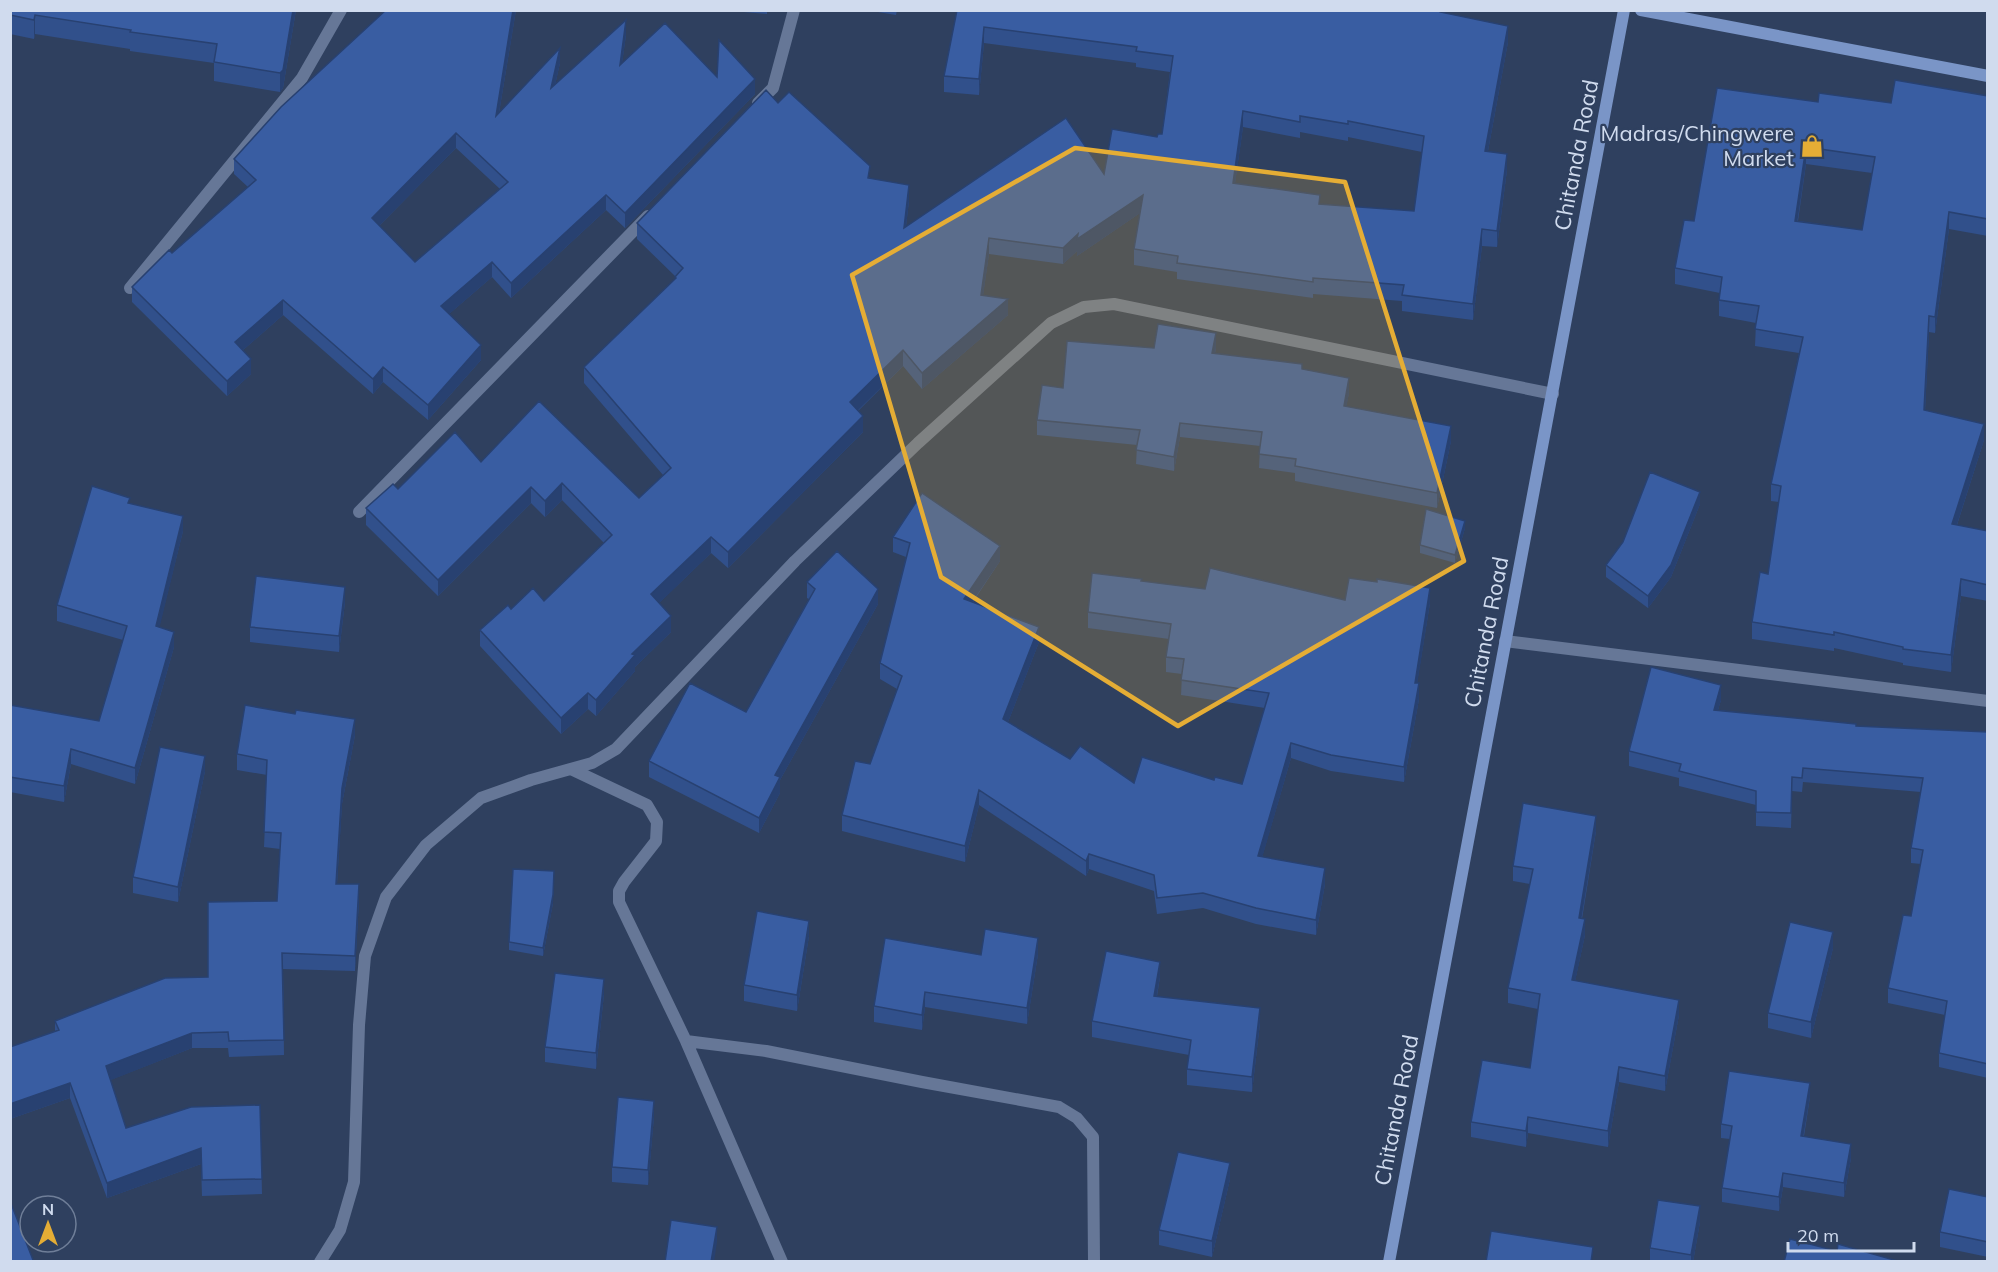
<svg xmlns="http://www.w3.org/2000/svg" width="1998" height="1272" viewBox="0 0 1998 1272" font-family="Mulish,sans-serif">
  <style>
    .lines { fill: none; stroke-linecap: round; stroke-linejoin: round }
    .street { stroke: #667797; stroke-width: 12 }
    .secondary { stroke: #7a95c7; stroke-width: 12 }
    .wall { fill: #31508b; fill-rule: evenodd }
    .shaded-wall { fill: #284171 }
    .building { fill: #395da2; stroke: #284171; stroke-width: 1.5; fill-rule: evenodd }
    .marked { fill: #e5ad35; fill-opacity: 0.2; stroke: #e5ad35; stroke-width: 4.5; stroke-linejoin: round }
    .labels { text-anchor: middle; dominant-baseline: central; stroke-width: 4.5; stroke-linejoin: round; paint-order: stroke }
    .poi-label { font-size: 22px; fill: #d0dbee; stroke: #2f405f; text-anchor: end }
    .street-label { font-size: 22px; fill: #d0dbee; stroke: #2f405f }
  </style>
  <rect width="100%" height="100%" fill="#2f405f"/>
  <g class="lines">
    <path class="street" d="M758 103 773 88 794 10
      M130 288 302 78 341 10
      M359 512 648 216
      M1505 641 1988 701
      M571 769 647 805 657 822 656 841 624 882 619 891V902L686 1041 782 1262
      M686 1041 766 1051 922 1082 1059 1107 1077 1118 1093 1137 1094 1262
      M320 1262 340 1230 354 1182 359 1025 365 956 386 897 426 845 481 798 531 780 592 763 616 749 795 561 918 443 1051 323 1084 307 1114 304 1553 394"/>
    <path class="secondary" d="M1641 10 1988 76
      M1389 1262 1624 10"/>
  </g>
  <path class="wall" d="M10 10H296L283 88 280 92 214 81V63L130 51V49L35 34 34 39 10 34Z
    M516 10 499 113 560 63 555 85 626 35 622 63 717 77 755 94 625 228 606 210 511 298 492 277 449 314 481 360 428 420 383 382 373 394 283 315 243 350 251 374 227 396 132 302V287L248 187 234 174V159ZM456 148 500 189 415 262 379 226Z
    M721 10H767V14Z
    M866 10H897L896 15Z
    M957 10H1440V12L1508 42 1488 151 1507 170 1497 247 1482 246 1473 320 1402 311V301L1313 294V298L1177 279V272L1134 265V249L1140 213 1077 256V251L1063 264 989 254 983 295 1008 315 922 389 903 366 858 411 863 432 728 568 711 553 659 603 671 632 635 667V671L596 716 588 709 561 734 480 646V630L511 609 544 601 604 543 562 500 545 517 531 503 438 596 366 525V508L398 489 481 462 639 498 663 475 584 383V367L675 279V276L637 239V223L778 103 870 178 909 201 906 226 1104 174 1162 134 1170 72 1136 67V63L984 43 979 95 944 92V76ZM1243 127 1300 138V132L1348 141V137L1422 152 1414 211 1320 204 1235 183Z
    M1988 96V236L1949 229 1935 333 1929 332 1925 411 1984 440 1957 525 1988 531V601L1961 596 1951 672 1903 665V663L1834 648V651L1752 639V622L1768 574 1779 502 1771 501V484L1799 353 1755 346 1756 323 1719 316V300L1720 293 1675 284V268L1694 221 1818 102 1891 103ZM1806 164 1872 173 1862 230 1798 221Z
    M1154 348H1216L1215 353 1302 369 1349 393 1346 407 1451 441 1437 508 1295 481V473L1259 468 1260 446 1180 437 1174 471 1136 464 1137 445 1037 435V420L1063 388Z
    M130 503 183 531 159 627 174 647 135 784 71 764 64 802 10 792V705L99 721 123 640 57 621V605Z
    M1700 504 1671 577 1648 608 1606 577V565Z
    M1465 528 1455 563 1420 553V545Z
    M893 537 1000 561 973 602 1039 642 1008 722 1070 759 1134 783 1214 780 1242 784 1265 708 1181 695 1182 674 1166 672V657L1169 639 1088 628V612L1142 581 1205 589 1345 600 1430 603 1417 683 1419 699 1404 782 1331 771 1291 758 1262 857 1325 884 1316 935 1256 924 1203 908 1157 914 1154 891 1089 869 1086 876 979 805 965 862 842 831V815L870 764 897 689 880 679V663L906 557 893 552Z
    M807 582 878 604 780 780V793L759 833 649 777V761L746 712 809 599 807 598Z
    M345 602 339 652 250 642V627Z
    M1721 700 1718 710 1856 726 1988 732V1078L1939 1067V1053L1945 1015 1888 1003V988L1911 916 1921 864 1911 863V848L1921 792 1803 782 1802 792 1792 791 1791 828 1756 826V805L1679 786V778L1629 766V751Z
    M355 735 342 804 337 884 359 900 355 971 283 969 284 1055 229 1057 228 1048H192L110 1080 126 1128 260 1105 262 1194 202 1196 201 1164 107 1198 70 1098 10 1119V1047L55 1032V1021L208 977 277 901 280 849 264 847 267 775 237 770V754Z
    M205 771 178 902 133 893V877Z
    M1596 831 1582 919 1585 935 1575 981 1679 1015 1665 1091 1619 1082 1608 1147 1528 1133 1526 1147 1471 1137V1122L1530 1068 1538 1009 1508 1003V988L1530 884 1513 881V866Z
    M553 903 543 956 509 950V942Z
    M809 936 797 1011 744 1001V985Z
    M1833 948 1811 1038 1768 1028V1013Z
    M1038 954 1027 1024 925 1007 922 1030 874 1022V1006L981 955Z
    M1160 977 1157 996 1260 1023 1252 1092 1187 1085V1069L1189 1055 1092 1037V1021Z
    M604 994 596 1069 545 1062V1047Z
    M1810 1097 1804 1136 1851 1158 1844 1197 1783 1187 1779 1211 1722 1202V1188L1730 1139 1721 1138V1124Z
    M654 1116 648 1185 612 1182V1167Z
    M1230 1179 1212 1257 1159 1245V1230Z
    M1988 1197V1257L1940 1247V1232Z
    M1700 1222 1693 1262H1650V1248Z"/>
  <path class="shaded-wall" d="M293 10H296L283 88 280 92V73Z
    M513 10H516L496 131V116Z
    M35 15V34L34 39V20Z
    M626 20V35L620 80V65Z
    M1508 26V42L1485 167V151Z
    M984 27V43L979 95V79Z
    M560 48V63L551 103V88Z
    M755 79V94L625 228V213Z
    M1243 111V127L1233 199V183Z
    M456 133V148L372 233V218Z
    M1806 147V164L1795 237V221Z
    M1507 154V170L1497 247V231Z
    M909 185V201L904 244V228Z
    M606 195V210L511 298V283Z
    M1143 195V211L1077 256V251L1063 264V248L1078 234Z
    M1949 212V229L1935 333V317Z
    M1482 229V246L1473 320V304Z
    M989 238V254L981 311V295Z
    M492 262V277L441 321V306Z
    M1008 299V315L922 389V373Z
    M283 300V315L235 357V342Z
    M1929 316V332L1924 427V410Z
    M1216 333V348L1212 367V353Z
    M481 345V360L428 420V405Z
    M903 350V366L850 418V402Z
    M251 359V374L227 396V381Z
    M383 367V382L373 394V379Z
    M1349 378V393L1344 421V406Z
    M863 416V432L728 568V552Z
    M1180 423V437L1174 471V457Z
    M1984 424V440L1952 540V524Z
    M1451 426V441L1437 508V493Z
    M562 483V500L545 517V501Z
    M531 487V503L438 596V580Z
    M1700 492V504L1671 577 1648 608V596Z
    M183 516V531L156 642V626Z
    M1465 521V528L1455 563V555Z
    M711 537V553L651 611V594Z
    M1000 546V561L964 614V599Z
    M1961 579V596L1951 672V655Z
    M345 587V602L339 652V636Z
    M1430 588V603L1415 698V683Z
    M878 589V604L780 780V793L759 833V818L775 775Z
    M671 616V632L635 667V671L596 716V700L632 654Z
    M1039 627V642L1003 735V719Z
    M174 632V647L135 784V768Z
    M1419 683V699L1404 782V767Z
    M1721 685V700L1714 724V710Z
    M588 693V709L561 734V718Z
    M355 719V735L342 804 336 899V884L342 788Z
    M1291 743V758L1258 872V856Z
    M71 749V764L64 802V786Z
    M205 756V771L178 902V887Z
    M979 790V805L965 862V846Z
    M1596 816V831L1579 933V918Z
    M1089 854V869L1086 876V861Z
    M1325 868V884L1316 935V920Z
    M554 879 553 903 543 956V948Z
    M359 884V900L355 971V956Z
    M1585 919V935L1572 996V980Z
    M809 921V936L797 1011V995Z
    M1833 932V948L1811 1038V1022Z
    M1038 938V954L1027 1024V1008Z
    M1160 962V977L1154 1011V996Z
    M604 979V994L596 1069V1053Z
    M925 992V1007L922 1030V1015Z
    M1679 1000V1015L1665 1091V1076Z
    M1260 1008V1023L1252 1092V1077Z
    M192 1033V1048L106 1082V1066Z
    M1619 1067V1082L1608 1147V1131Z
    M70 1083V1098L10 1119V1104Z
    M1810 1083V1097L1801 1150V1136Z
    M654 1101V1116L648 1185V1170Z
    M1528 1117V1133L1526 1147V1131Z
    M1851 1144V1158L1844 1197V1183Z
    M201 1148V1164L107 1198V1183Z
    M1230 1163V1179L1212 1257V1241Z
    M1783 1173V1187L1779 1211V1197Z
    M1700 1206V1222L1693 1262H1691V1255Z
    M717 1227V1242L714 1262H711Z"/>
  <path class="building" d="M10 10H293L283 70 280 73 214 62 217 44 130 32 131 30 35 15 34 20 10 15Z
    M386 10H513L496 116 560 48 551 88 626 20 620 65 665 23 717 77 719 40 755 79 625 213 606 195 511 283 492 262 441 306 481 345 428 405 383 367 373 379 283 300 235 342 251 359 227 381 132 287 169 250 172 253 256 180 234 159 281 107ZM456 133 508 182 415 262 372 218Z
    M957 10H1440V12L1508 26 1485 151 1507 154 1497 231 1482 229 1473 304 1402 295 1404 285 1313 278V282L1177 263 1178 256 1134 249 1143 195 1077 239 1078 234 1063 248 989 238 981 295 1008 299 922 373 903 350 850 402 863 416 728 552 711 537 651 594 671 616 632 654 635 655 596 700 588 693 561 718 480 630 508 605 511 609 533 588 544 601 612 535 562 483 545 501 531 487 438 580 366 508 393 484 398 489 455 432 481 462 539 401 639 498 671 468 584 367 676 278 675 277 683 268 637 223 766 90 778 103 789 92 870 166 868 178 909 185 904 228 1066 118 1104 174 1112 129 1157 137 1158 134H1162L1173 56 1136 51 1137 47 984 27 979 79 944 76ZM1243 111 1300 122V116L1348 124V121L1424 136 1414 211 1319 204 1320 195 1233 183Z
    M1895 80 1988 96V219L1949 212 1935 317 1929 316 1924 410 1984 424 1952 524 1988 531V585L1961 579 1951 655 1903 649V647L1834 632V635L1752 622 1760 572 1768 574 1781 486 1771 484 1803 337 1755 329 1759 306 1719 300 1722 277 1675 268 1684 220 1694 221 1717 88 1818 102 1819 93 1891 103ZM1806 147 1875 157 1862 230 1795 221Z
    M1158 324 1216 333 1212 353 1302 364V369L1349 378 1344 406 1451 426 1437 493 1295 466 1296 459 1259 454 1262 432 1180 423 1174 457 1136 450 1140 430 1037 420 1042 385 1063 388 1067 341 1154 348Z
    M1650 472 1700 492 1671 565 1648 596 1606 565 1623 542Z
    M92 486 130 498 128 503 183 516 156 626 174 632 135 768 71 749 64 786 10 777V705L99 721 127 626 57 605Z
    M922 493 1000 546 964 599 1039 627 1003 719 1070 759 1080 746 1134 783 1142 757 1214 780 1215 777 1242 784 1269 693 1181 680 1184 659 1166 657 1171 624 1088 612 1092 573 1142 579 1141 581 1205 589 1210 568 1345 600 1349 578 1377 582V579L1430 588 1415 683H1419L1404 767 1331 755 1291 743 1258 856 1325 868 1316 920 1256 908 1203 893 1157 898 1154 875 1089 854 1086 861 979 790 965 846 842 815 855 761 870 764 902 676 880 663 910 543 893 537Z
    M1426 509 1465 521 1455 555 1420 545Z
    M837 551 878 589 775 775 780 777 759 818 649 761 690 683 746 712 815 589 807 582Z
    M256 576 345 587 339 636 250 627Z
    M1651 667 1721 685 1714 710 1856 724V726L1988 732V1064L1939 1053 1947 1001 1888 988 1903 915 1911 916 1923 850 1911 848 1923 778 1803 768 1802 778 1792 777 1791 813 1756 812V791L1679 771 1681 764 1629 751Z
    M245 705 295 714 296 710 355 719 342 788 336 884H359L355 956 282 953 284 1040 229 1041 228 1032 192 1033 106 1066 126 1128 191 1107 260 1105 262 1179 202 1180 201 1148 107 1183 70 1083 10 1104V1047L59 1030 55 1021 165 978 208 977V902L277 901 281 833 264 832 267 760 237 754Z
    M160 747 205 756 178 887 133 877Z
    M1523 803 1596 816 1579 918 1585 919 1572 980 1679 1000 1665 1076 1619 1067 1608 1131 1528 1117 1526 1131 1471 1122 1482 1060 1530 1068 1540 994 1508 988 1533 869 1513 866Z
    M513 869 554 871 553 895 543 948 509 942Z
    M757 911 809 921 797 995 744 985Z
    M1790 922 1833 932 1811 1022 1768 1013Z
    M985 929 1038 938 1027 1008 925 992 922 1015 874 1006 885 938 981 955Z
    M1106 951 1160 962 1154 996 1260 1008 1252 1077 1187 1069 1191 1040 1092 1021Z
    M555 973 604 979 596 1053 545 1047Z
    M1729 1071 1810 1083 1801 1136 1851 1144 1844 1183 1783 1173 1779 1197 1722 1188 1732 1126 1721 1124Z
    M618 1097 654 1101 648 1170 612 1167Z
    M1178 1152 1230 1163 1212 1241 1159 1230Z
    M1949 1189 1988 1197V1242L1940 1232Z
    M1658 1200 1700 1206 1691 1255 1650 1248Z
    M10 1201 33 1260 29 1262H10Z
    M671 1220 717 1227 711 1262H665Z
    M1491 1231 1593 1247 1591 1262H1486Z
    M1790 1239 1837 1251 1838 1244 1901 1262H1784Z"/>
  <path class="marked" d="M1075 148 1345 182 1464 561 1178 726 941 577 852 275Z"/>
  <defs>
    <g id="shop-bare" transform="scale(1.8)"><path d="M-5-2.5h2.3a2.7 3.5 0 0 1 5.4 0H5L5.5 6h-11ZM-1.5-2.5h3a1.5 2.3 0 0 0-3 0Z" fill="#e5ad35" stroke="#2f405f" stroke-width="2.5" paint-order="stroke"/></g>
  </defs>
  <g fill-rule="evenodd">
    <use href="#shop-bare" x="1812" y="146"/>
  </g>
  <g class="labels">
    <g class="poi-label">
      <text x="1794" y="133">Madras/Chingwere<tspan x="1794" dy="25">Market</tspan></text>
    </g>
    <g class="street-label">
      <text transform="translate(1576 155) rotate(-79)">Chitanda Road</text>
      <text transform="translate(1486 632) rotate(-79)">Chitanda Road</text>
      <text transform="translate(1396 1110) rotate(-79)">Chitanda Road</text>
    </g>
  </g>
  <rect width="1998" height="1272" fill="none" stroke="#d0dbee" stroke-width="24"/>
  <g transform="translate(48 1224)"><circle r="28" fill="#2f405f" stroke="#6f7e98" stroke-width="1.5"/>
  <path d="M0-4.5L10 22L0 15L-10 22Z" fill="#e5ad35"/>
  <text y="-9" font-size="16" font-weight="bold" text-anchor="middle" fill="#d0dbee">N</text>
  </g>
  <path d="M1788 1242v9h126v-9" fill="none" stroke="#d0dbee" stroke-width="3"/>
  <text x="1797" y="1242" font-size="18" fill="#d0dbee" stroke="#2f405f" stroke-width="4.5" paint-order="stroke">20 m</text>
</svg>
